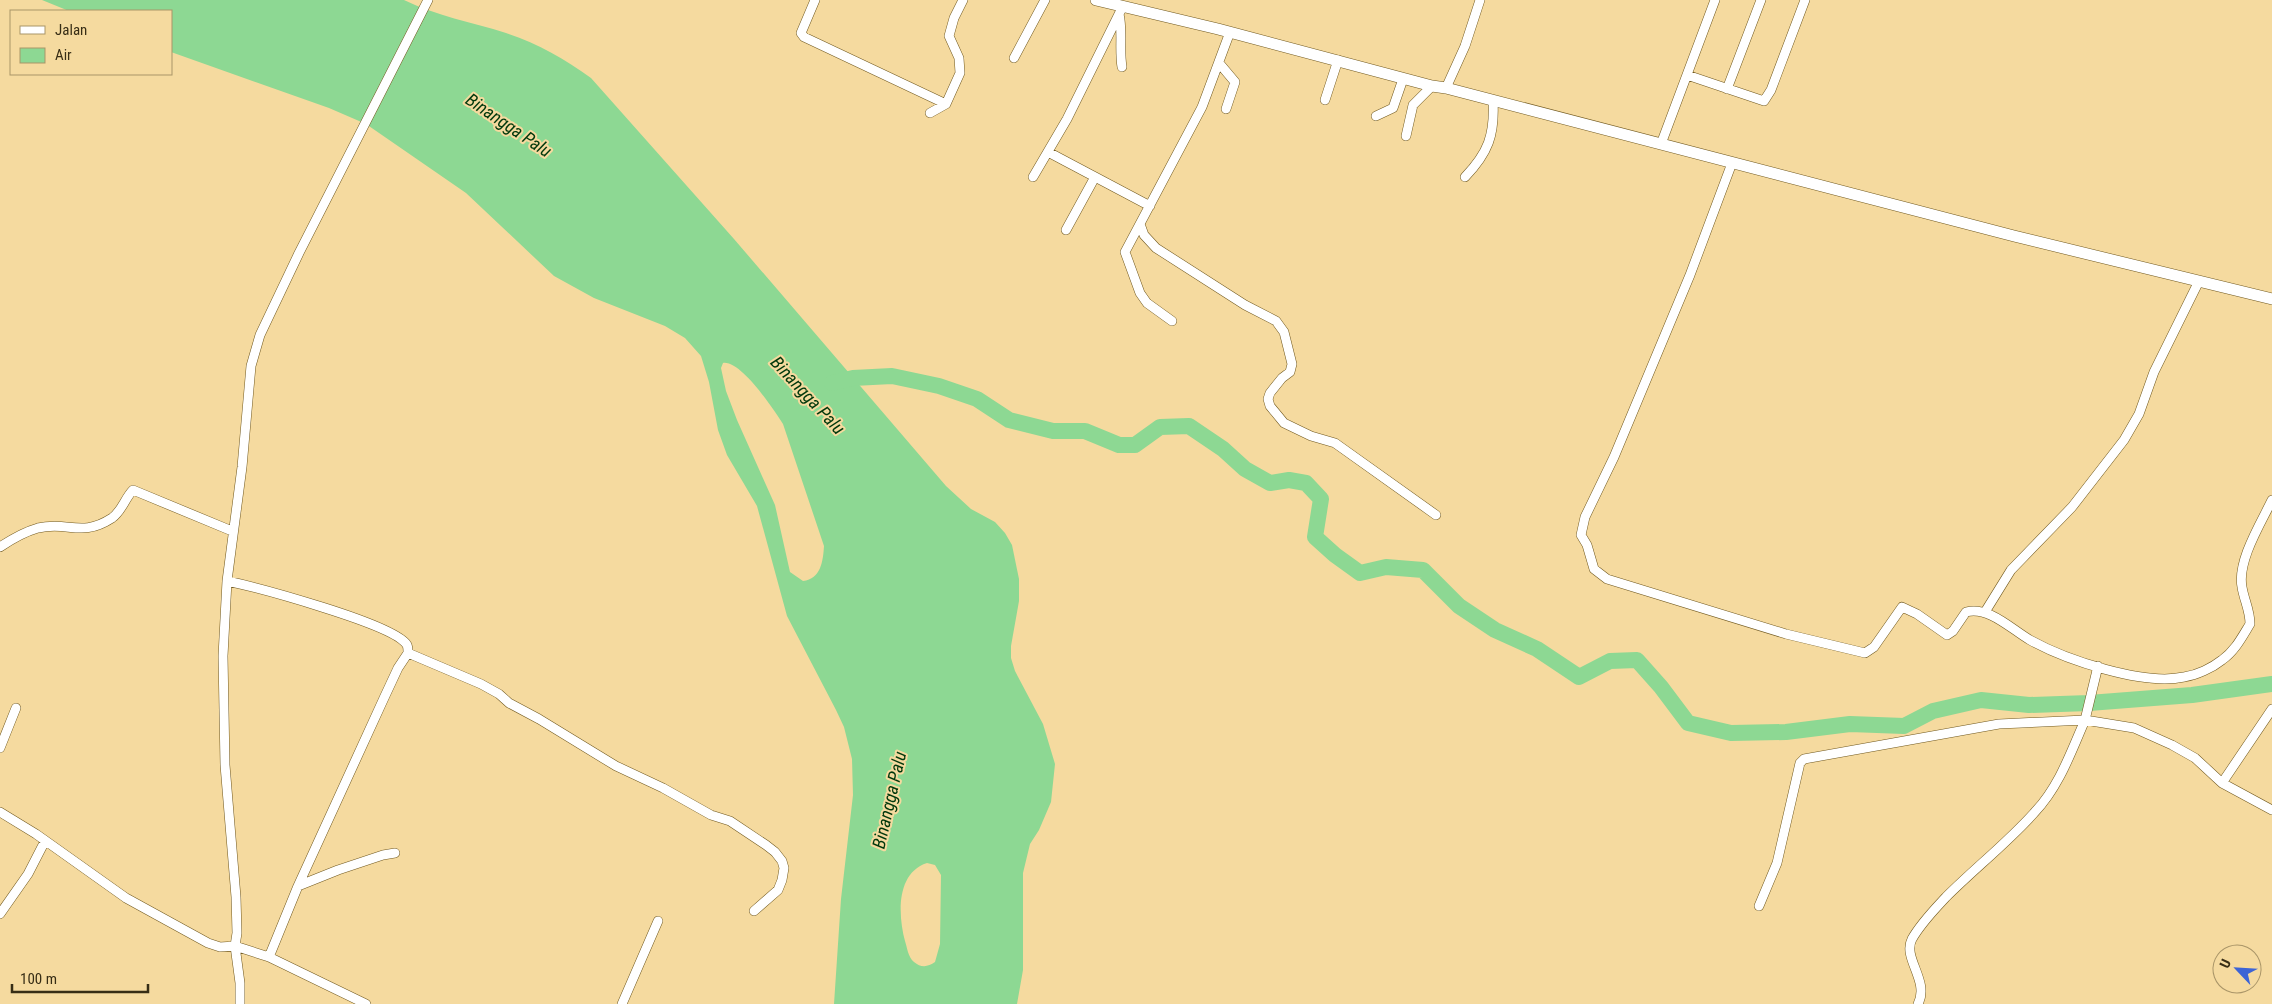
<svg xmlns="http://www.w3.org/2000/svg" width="2272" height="1004" viewBox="0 0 2272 1004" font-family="'Roboto Condensed',sans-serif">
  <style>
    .water { fill: #8dd893; fill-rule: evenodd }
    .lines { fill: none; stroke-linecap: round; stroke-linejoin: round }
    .river { stroke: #8dd893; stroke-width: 16 }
    .minor-casing { stroke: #71591f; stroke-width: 10 }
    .major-casing { stroke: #71591f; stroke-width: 12 }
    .minor { stroke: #fff; stroke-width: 9 }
    .major { stroke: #fff; stroke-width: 11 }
    .labels { text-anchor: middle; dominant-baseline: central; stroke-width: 4; stroke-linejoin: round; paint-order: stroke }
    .water-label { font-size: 18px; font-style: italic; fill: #00380c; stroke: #f5da9f }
  </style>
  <rect width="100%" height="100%" fill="#f5da9f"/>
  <path class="water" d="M42 0H404C436 16 472 22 506 33 537 43 565 59 591 78L734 239 946 486 971 509 995 522 1005 533 1012 545 1019 579V601L1011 646V658L1015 671 1043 724 1055 764 1051 802 1039 830 1030 844 1023 873V970L1017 1004H834L841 899 853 795 852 759 844 727 836 710 787 616 757 506 727 455 718 430 709 382 701 356 685 338 665 326 594 298 554 276 466 193 366 124 329 108 171 52V11H69ZM723 363C741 360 774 410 783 424L824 546C823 561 821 579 803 581L790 572 775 505 737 420 726 391 721 368ZM927 863 935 865 941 875 940 944 935 962C928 967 921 968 914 962 908 957 907 947 905 941 898 915 896 873 927 863Z"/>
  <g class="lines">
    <path class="river" d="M832 383 853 378 892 376 939 386 977 399 1009 420 1053 431H1085L1119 445H1135L1160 427 1189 426 1223 449 1245 469 1270 483 1289 480 1306 483 1321 499 1315 537 1335 555 1360 573 1386 567 1423 570 1459 606 1495 630 1537 649 1579 677 1610 661 1637 660 1661 687 1688 723 1731 733 1786 732 1850 724 1904 726 1933 711 1981 700 2029 705 2089 703 2192 695 2272 684"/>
    <g class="minor-casing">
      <path id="minor" d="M815 0 801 33 804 37 946 104
        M1119 14C1123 31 1119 49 1122 67
        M1014 58 1045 0
        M1219 63 1235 82 1226 109
        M1687 75 1764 101 1771 90 1805 0
        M1446 88 1465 46 1480 0
        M1727 89 1761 0
        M1325 100 1338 60
        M930 113 946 104 960 73 959 58 949 36 954 18 963 0
        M1376 116 1393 108 1403 79
        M1406 136 1413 105 1432 86
        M1661 144 1715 0
        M1048 152 1150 206
        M1732 163 1690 275 1614 457 1585 517 1581 535 1587 545 1594 569 1607 579 1786 634 1865 653 1874 647 1902 607 1917 614 1947 635 1953 631 1966 612C1989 606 2011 629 2030 640 2066 660 2144 686 2184 677 2197 675 2212 668 2222 660 2235 651 2242 637 2250 624 2250 610 2244 600 2242 587 2237 561 2261 523 2272 500
        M1033 177 1067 119 1123 6
        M1465 177C1488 153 1495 135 1493 101
        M1140 224 1144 235 1156 248 1245 305 1276 321 1284 332 1292 364 1290 372 1282 378 1270 393 1268 399 1270 406 1284 423 1311 436 1335 443 1436 515
        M1066 230 1095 177
        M1172 321 1147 303 1140 293 1125 252 1202 107 1230 32
        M0 547C12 539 24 532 38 528 69 521 81 538 112 518 122 511 125 498 133 490L232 531
        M227 581C255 587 395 624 407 645 408 647 408 650 408 653L398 668 384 698 298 886 269 957
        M1985 612 2011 570 2072 507 2124 440 2139 414 2154 372 2199 281
        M408 653 481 684 499 694 509 703 539 719 616 766 663 788 711 815 730 821 766 845 775 852 782 861 784 868 782 880 778 890 754 911
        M0 748 16 708
        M2222 783 2272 709
        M0 812 36 834 126 898 208 943 220 947 235 946 269 957 366 1004
        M298 886 338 870 383 855 395 853
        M1759 906 1777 863 1800 763 1804 759 1999 724 2085 720 2098 666
        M0 914 28 874 45 841
        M240 1004V983L235 946 237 933 236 897 225 765 223 656 227 581 242 467 251 366 260 335 299 253 428 0
        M622 1004 658 921
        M1918 1004C1930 981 1902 958 1912 939 1921 923 1934 910 1946 897 1975 868 2007 843 2034 813 2059 787 2071 752 2085 720L2134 728 2172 745 2195 758 2222 783 2272 810"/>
    </g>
    <g class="major-casing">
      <path id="major" d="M1096 0 1218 29 1432 86 1446 88 2014 236 2272 299"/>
    </g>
    <use href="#minor" class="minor"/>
    <use href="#major" class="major"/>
  </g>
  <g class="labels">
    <g class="water-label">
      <text transform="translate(509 125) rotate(34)">Binangga Palu</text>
      <text transform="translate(808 395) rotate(47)">Binangga Palu</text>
      <text transform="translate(889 800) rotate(-77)">Binangga Palu</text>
    </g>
  </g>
  <rect x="10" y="10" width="162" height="65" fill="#f5da9f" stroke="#a99568"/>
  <rect x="20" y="26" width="25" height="8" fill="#ffffff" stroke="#a99568"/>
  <text x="55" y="35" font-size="15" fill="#372d15">Jalan</text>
  <rect x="20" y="48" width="25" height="15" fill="#8dd893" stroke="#a99568"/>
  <text x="55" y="60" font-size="15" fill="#372d15">Air</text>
  <g transform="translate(2237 969) rotate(295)"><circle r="24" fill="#f5da9f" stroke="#a99568"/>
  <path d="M0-4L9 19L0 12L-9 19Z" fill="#3d64d5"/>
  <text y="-8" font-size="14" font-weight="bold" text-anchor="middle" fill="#372d15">U</text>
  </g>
  <path d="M12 984v8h136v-8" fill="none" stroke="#372d15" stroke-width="2.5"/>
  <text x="20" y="984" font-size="15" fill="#372d15" stroke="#f5da9f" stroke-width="4" paint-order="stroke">100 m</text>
</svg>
